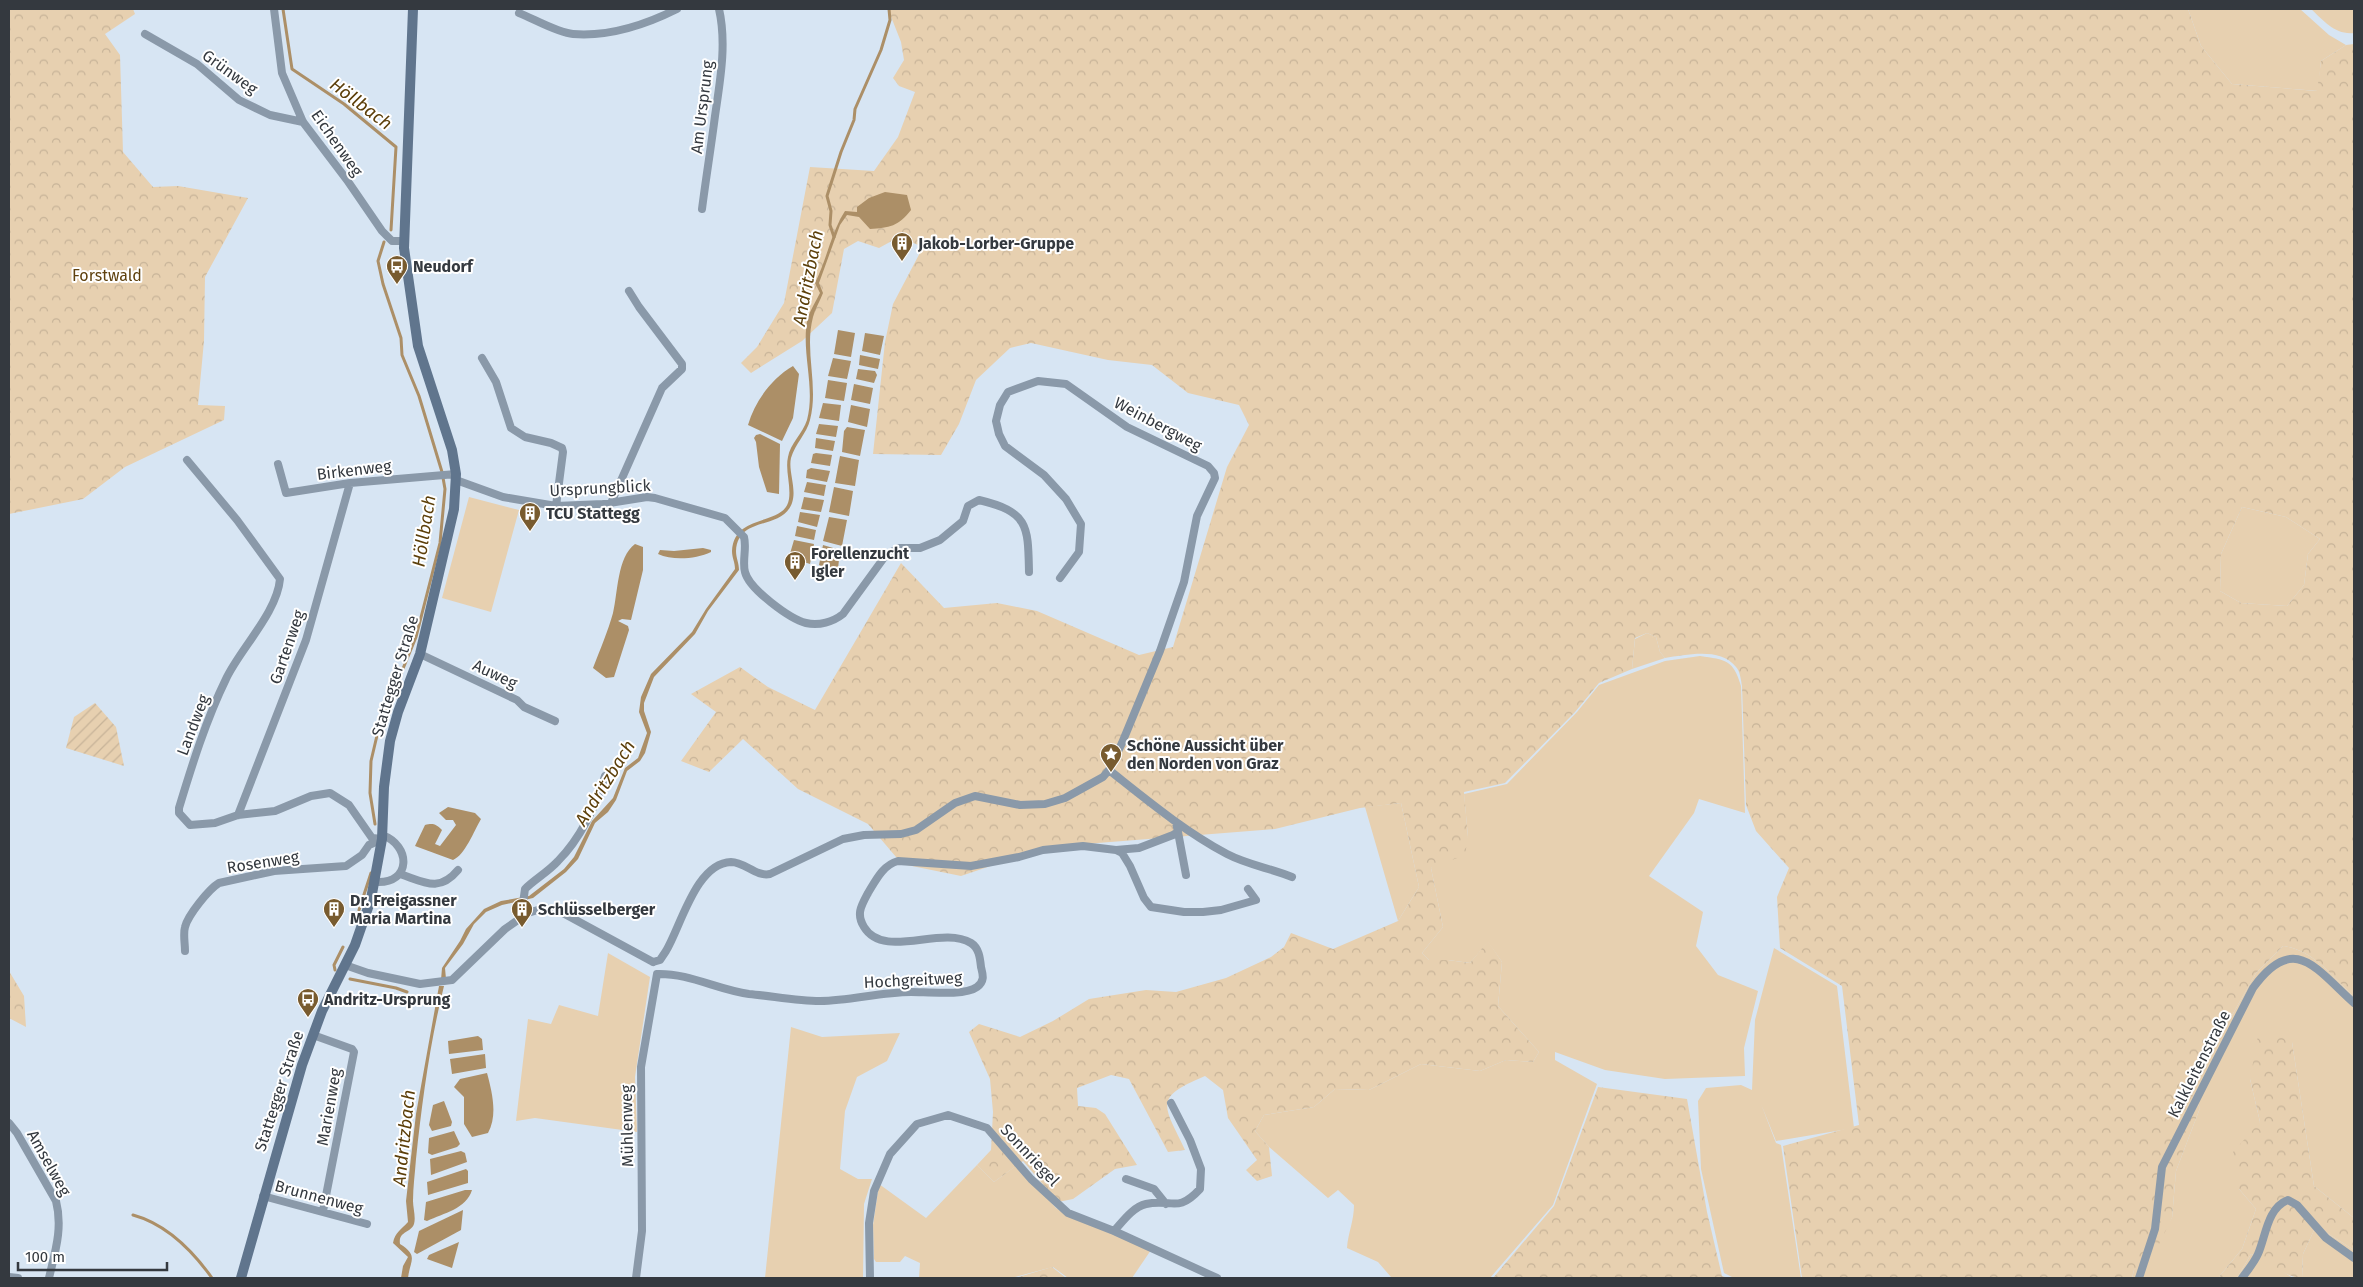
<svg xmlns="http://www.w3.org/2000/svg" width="2363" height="1287" viewBox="0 0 2363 1287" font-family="'Fira Sans',sans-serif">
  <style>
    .green { fill: #e7d0b0 }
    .forest { fill: url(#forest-crowns); fill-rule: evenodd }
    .garden { fill: url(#garden-furrows) }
    .water { fill: #ac8f67 }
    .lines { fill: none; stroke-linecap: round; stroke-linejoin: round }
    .stream { stroke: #ac8f67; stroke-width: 3 }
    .street { stroke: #8a99a9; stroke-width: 8 }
    .secondary { stroke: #60758d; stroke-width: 10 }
    .labels { text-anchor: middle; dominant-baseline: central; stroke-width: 4; stroke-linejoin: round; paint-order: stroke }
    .street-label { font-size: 16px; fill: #34393f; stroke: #fff }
    .poi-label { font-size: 16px; font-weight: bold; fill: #34393f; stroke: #fff; text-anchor: start }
    .park-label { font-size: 16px; fill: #5f410e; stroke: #fff }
    .water-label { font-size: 18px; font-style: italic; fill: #5c3f0a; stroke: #fff }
  </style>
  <defs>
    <pattern id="forest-crowns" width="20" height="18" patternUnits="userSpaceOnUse" patternTransform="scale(1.25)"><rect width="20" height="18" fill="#e7d0b0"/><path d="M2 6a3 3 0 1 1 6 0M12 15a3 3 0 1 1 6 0" fill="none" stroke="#c7b398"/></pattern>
    <pattern id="garden-furrows" width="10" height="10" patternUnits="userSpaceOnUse" patternTransform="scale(1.25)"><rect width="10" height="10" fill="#e7d0b0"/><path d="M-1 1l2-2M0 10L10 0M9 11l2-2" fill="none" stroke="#c7b398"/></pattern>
  </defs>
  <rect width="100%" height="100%" fill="#d7e5f3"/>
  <path class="green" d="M2188 9H2300L2329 35 2346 45 2321 61 2318 91 2232 84 2201 46Z
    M2311 9H2354V33C2335 35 2324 21 2311 9Z
    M469 497 519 510 491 612 442 598Z
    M2242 507 2286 517 2320 539 2308 554 2304 585 2287 606 2241 603 2220 591 2221 554Z
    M1647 633 1656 637 1660 652 1665 658 1632 669 1635 639Z
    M1700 656C1726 660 1733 659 1741 686L1745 813 1699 799 1694 813 1649 876 1703 912 1696 946 1718 975 1758 991 1744 1048 1745 1076 1665 1079 1605 1070 1555 1052V1060L1597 1084 1553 1205 1490 1278 1391 1277 1378 1262 1347 1248C1348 1233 1354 1221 1354 1205L1338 1190 1328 1198 1269 1147 1255 1131 1264 1115 1314 1107 1335 1089 1369 1090 1421 1064 1480 1071 1506 1060 1533 1062 1539 1052 1498 1006 1502 962 1488 942 1470 963 1448 960H1429L1422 953 1443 927 1431 868 1468 837 1464 794 1507 784 1577 712 1599 685 1665 661Z
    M1401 803 1419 887 1398 921 1365 807Z
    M2283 946C2312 949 2334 977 2354 997V1218L2314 1186 2292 1042 2250 1079 2260 1122 2239 1189 2256 1209 2242 1249 2218 1278H2132L2134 1270 2172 1218 2176 1171 2200 1108 2192 1094 2214 1047 2256 973Z
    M1774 948 1837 986 1854 1128 1776 1141 1761 1104 1776 1143 1781 1145 1801 1278H1734L1724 1273 1701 1169 1698 1101 1706 1088 1741 1085 1752 1090 1755 1020Z
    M608 953 650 977 635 1077 637 1132 535 1118 516 1121 528 1019 551 1024 559 1005 598 1016Z
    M791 1027 822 1037 900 1033 887 1061 857 1077 845 1111 840 1169 858 1179H872L864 1204 863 1278H765Z
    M977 1165 994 1182 1017 1165 1056 1208 1068 1216 1151 1250 1132 1278H1068L1053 1267 1011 1278H919L920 1263 905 1256 900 1262H876L874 1259 873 1225 879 1184 926 1218Z
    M2316 1226 2354 1250V1278H2302L2303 1254Z
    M2251 1254 2262 1258 2293 1278H2237Z"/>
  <path class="forest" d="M9 9H133L135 14 105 34 120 55 123 152 153 187 178 186 248 198 205 277 204 341 198 405 225 406 224 420 125 467 83 499 9 514Z
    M888 9H2188L2201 46 2232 84 2317 91 2321 61 2346 45 2354 44V997C2334 977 2312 949 2283 946L2256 973 2214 1047 2192 1094 2200 1108 2176 1171 2172 1218 2150 1262 2134 1270 2132 1278H1802L1783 1146 1859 1125 1842 986 1780 948 1777 897 1789 868 1756 831 1746 805 1742 686C1741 680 1740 671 1736 667 1720 647 1687 655 1665 658L1660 652 1656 637 1647 633 1635 638 1632 669 1599 683 1575 712 1505 783 1464 792 1468 837 1465 855 1431 868 1443 927 1422 953 1429 960H1448L1470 963 1488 941 1502 962 1498 1006 1539 1052 1533 1062 1506 1060 1480 1071 1421 1064 1369 1090 1335 1089 1314 1107 1264 1115 1255 1131 1269 1147 1272 1176 1257 1181 1246 1170 1257 1160 1228 1118 1223 1090 1205 1076C1152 1098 1164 1105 1185 1150L1168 1152 1129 1079 1111 1075 1077 1088 1078 1106 1096 1108 1105 1114 1137 1165 1115 1169 1073 1199 1058 1202 1023 1161 994 1182 977 1165 991 1150 993 1112 990 1079 969 1032 979 1024 1020 1037 1053 1021 1089 999 1146 990 1176 992 1226 978 1271 957 1284 947 1291 933 1333 949 1398 921 1419 887 1401 803 1360 808 1275 829 1047 847 961 876 902 864 868 824 798 789 743 739 709 772 681 761 716 712 691 694 740 667 768 687 815 710 901 563 944 608 997 603 1037 611 1139 655 1173 647 1227 467 1249 425 1239 405 1188 393 1152 365 1108 360 1031 343 1010 348 976 380 959 424 941 455 873 454 885 342 893 304 923 247 899 237 879 248 858 241 844 249 832 313 802 341 751 373 741 363 757 347 784 303 810 167 874 171 898 137 915 92 899 86 893 78 904 60 901 42ZM2242 507 2286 517 2320 539 2308 554 2304 585 2287 606 2241 603 2220 591 2221 554Z
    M9 971 24 996 26 1027 9 1018Z
    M2282 1030 2292 1042 2314 1186 2354 1218V1250L2316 1226 2303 1254 2302 1278C2284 1278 2269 1260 2251 1254L2237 1278H2218L2242 1249 2256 1209 2239 1189 2233 1152 2260 1122 2250 1079 2258 1036Z
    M1598 1087 1687 1099 1707 1212 1722 1276 1728 1278H1493L1554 1206Z
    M1052 1267 1066 1278H1015Z"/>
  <path class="garden" d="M95 703 116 727 124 766 66 748 74 717Z"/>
  <path class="water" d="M885 192 907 195 911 210C899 226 889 228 870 229L859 217 847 215 840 225 819 283 823 293C820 301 815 309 813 317 804 351 819 386 810 420 807 433 795 444 791 458 788 471 797 489 792 503 782 531 738 515 736 551 736 558 739 563 739 570L708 611 695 634 654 677 644 703V711L651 732 645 753 640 761 627 771 616 800 608 812 595 823 578 859 566 872 533 898 502 905 486 912 474 924 463 944 445 968 446 979 441 980 442 968 460 941 466 929 484 909 501 901 529 896 564 869 574 857 592 821 613 798 625 768 638 758 647 733 639 712 641 697 651 674 692 632 706 609 735 569C735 562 732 558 732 551 734 512 785 527 789 499 791 485 785 470 788 457 790 444 803 433 807 420 816 386 800 350 808 317 811 309 816 301 820 293L815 283C827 259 831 233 845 211L857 212V207L869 198Z
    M838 330 855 333 851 357 834 354Z
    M865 333 884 336 880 355 862 351Z
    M860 355 880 359 878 369 859 365Z
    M833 358 851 361 847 379 828 376Z
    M793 366 799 374 793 418 782 441 748 425C755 401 772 378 793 366Z
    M858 369 875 371 877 375 874 383 856 379Z
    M828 380 847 383 844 401 825 398Z
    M854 384 873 388 870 404 851 400Z
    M823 403 841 405 839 421 819 418Z
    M851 405 870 409 867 427 848 422Z
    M819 424 838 426 836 437 816 434Z
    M847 427 865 430 860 456 842 452 844 431Z
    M760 434 780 444 779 494 767 492 759 467 756 442 754 438 756 435Z
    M816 438 835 441 833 451 815 448Z
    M816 453 832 455 830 466 811 463 813 454Z
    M840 456 859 460 855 486 835 483Z
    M811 468 830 471 827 482 806 478 807 470Z
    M807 482 826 485 824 496 804 492Z
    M834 487 853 491 849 516 829 512Z
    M804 497 824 500 821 512 801 509Z
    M800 512 820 515 817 527 798 522Z
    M829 517 847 520 842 546 823 541Z
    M797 526 816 530 814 540 795 536Z
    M794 540 814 544 810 564 789 557Z
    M635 544 643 547V570L631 620 622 619 618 621 628 626 629 630 614 677 606 678 593 668C600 650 608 631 613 613 618 593 617 557 635 544Z
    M823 545 840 550 838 569 832 570 819 565Z
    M703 548 711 550V552C696 559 673 561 658 554L660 550 674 551Z
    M448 807 475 813 481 819C474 831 465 855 453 860L415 846 425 825C433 823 436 824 442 830L435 844 440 846 456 825 453 820H446L439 813Z
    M439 986H444C430 1042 422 1102 416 1159 415 1173 413 1187 413 1201 413 1208 416 1217 414 1224 411 1233 398 1231 400 1244 419 1256 410 1260 408 1278H401L403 1266 408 1257 393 1243C395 1232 401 1230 408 1222L406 1201 416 1114Z
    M478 1036 482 1039 483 1050 449 1054 448 1041Z
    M485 1054 486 1068 452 1074 450 1059Z
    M487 1073C492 1092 498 1115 488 1133L472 1137 464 1124V1097L454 1087 460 1079Z
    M444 1101 452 1122 451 1126 432 1131 429 1125 433 1105Z
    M454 1131 460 1144 457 1147 432 1155 428 1153 429 1138Z
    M461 1151 465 1153 467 1162 431 1175 430 1159Z
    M466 1169 468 1171V1183L428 1195 427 1182Z
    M465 1190H472C466 1209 444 1213 427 1221L424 1220 426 1202Z
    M463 1210 461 1230 417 1254 414 1252 419 1231Z
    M459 1242 452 1268 427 1259 429 1255Z"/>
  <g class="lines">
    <path class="stream" d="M283 9 292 69 344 104 396 147 391 230
      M834 237 830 225 831 211 827 196 841 152 854 120 855 109 881 50 890 20 889 9
      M375 824 370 793 371 761 379 727 416 637 440 543 445 489 442 472 419 396 402 355 401 338 383 284 378 261 384 242
      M359 910 371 873
      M335 970 334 965 343 947
      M350 979 396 988 407 992
      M422 998 436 1004
      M133 1215C166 1224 192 1250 212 1278"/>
    <path class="street" d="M274 9 282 73 303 122 347 180 382 231 392 241H404
      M519 13C534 19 558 33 573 34 610 37 645 25 677 9
      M145 34 197 64 239 100 270 115 303 122
      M702 209C706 178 711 147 715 116 720 81 727 44 719 9
      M482 358 496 382 511 428 525 437 551 443 562 448 563 452 556 506
      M187 460 237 520 280 579C277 613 240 649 226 679 206 720 192 765 179 808V813L190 825 215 823 238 815 275 811 311 796 330 793 349 805 372 838 382 839
      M278 464 286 493 350 483 456 474
      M456 480 503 497 556 506 603 504 647 497 655 498 725 518 744 537C747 548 742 561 745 572 749 589 790 619 806 623 819 626 833 622 843 614L886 555 899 548H920L940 540 963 521 968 506 979 500C1029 512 1028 526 1029 572
      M611 503 662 388 682 369V364L639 307 629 291
      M420 654 517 700 524 707 555 721
      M1109 770C1147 800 1184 831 1227 854 1248 865 1270 868 1292 877
      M238 815 306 640 350 483
      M1178 832 1186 875
      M1116 850 1139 848 1173 835 1178 832 1176 823
      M400 874C424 882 439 893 458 870
      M376 882C412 884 411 845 382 835
      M528 913 523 903 525 889C535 879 548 872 558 861 580 839 596 806 605 776
      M185 951C185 943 183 934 185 927 188 915 209 889 219 883L274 871 346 866 362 855 369 845 382 839
      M653 962 660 960 666 951C681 926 696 863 731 862 745 862 756 877 770 874L843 839 864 835 901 834 916 830 955 803 975 796 1020 805 1045 804 1065 798 1103 777 1109 770 1122 743 1160 651 1184 582 1197 516 1215 478 1214 473 1208 466 1127 427 1066 384 1038 381 1008 392 1000 405 996 421 999 434 1005 446 1044 475 1066 499 1081 524 1079 552 1060 578
      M345 965 368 973 420 984 452 980 505 929 528 913 544 908 561 912 653 962
      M657 974C689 973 718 990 749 994 772 996 797 1001 820 1001 850 1001 880 992 911 992 927 992 965 996 977 987 985 981 983 975 981 967 980 958 979 948 971 943 941 925 884 960 864 927 856 914 861 906 868 893 876 880 883 865 898 861L971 866 1019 857 1043 850 1083 846 1116 850 1122 853 1130 866 1144 898 1151 907 1184 912H1203L1221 910 1256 900 1248 889
      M313 1035 352 1049 354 1052 323 1211
      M9 1123 17 1133 56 1201C63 1228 55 1252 49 1278
      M1126 1179 1154 1189 1166 1204
      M263 1196 367 1224
      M1114 1231C1123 1221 1133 1207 1146 1204 1172 1198 1177 1214 1200 1189L1201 1169 1190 1140 1171 1103
      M9 1277 18 1278
      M636 1278 642 1231 641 1067 657 974
      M870 1278 869 1223 874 1191 890 1154 917 1124 948 1115 987 1128 1031 1179 1068 1213 1114 1231 1217 1278
      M2139 1278 2155 1229 2162 1167 2253 988C2294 931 2316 969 2354 1003
      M2242 1278C2247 1271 2254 1263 2258 1254 2266 1236 2267 1208 2288 1200L2297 1205 2326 1238 2354 1258"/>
    <path class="secondary" d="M241 1278 302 1065 322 1011 355 945 371 899 382 839 384 787 390 741 398 712 420 654 454 509 456 474 452 450 418 346 404 248 413 9"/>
  </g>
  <defs>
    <g id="building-pin" transform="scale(1.125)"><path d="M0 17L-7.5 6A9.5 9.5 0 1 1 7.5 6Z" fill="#785b2f" stroke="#fff"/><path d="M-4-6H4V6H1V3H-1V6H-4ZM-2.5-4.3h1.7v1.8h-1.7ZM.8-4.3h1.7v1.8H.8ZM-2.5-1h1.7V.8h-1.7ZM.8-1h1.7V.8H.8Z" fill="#fff"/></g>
    <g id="bus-pin" transform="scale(1.125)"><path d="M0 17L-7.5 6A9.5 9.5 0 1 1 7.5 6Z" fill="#785b2f" stroke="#fff"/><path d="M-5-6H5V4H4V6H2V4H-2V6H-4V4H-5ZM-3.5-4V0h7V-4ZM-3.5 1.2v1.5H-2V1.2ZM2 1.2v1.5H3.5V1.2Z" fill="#fff"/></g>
    <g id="sight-pin" transform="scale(1.125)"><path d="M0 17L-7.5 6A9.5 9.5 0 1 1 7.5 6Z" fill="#785b2f" stroke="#fff"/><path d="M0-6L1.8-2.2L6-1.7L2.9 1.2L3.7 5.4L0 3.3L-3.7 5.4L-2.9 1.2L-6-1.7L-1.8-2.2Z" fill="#fff"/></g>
  </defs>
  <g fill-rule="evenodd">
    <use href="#building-pin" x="902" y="243"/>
    <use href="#bus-pin" x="397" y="266"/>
    <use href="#building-pin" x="530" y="513"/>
    <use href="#building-pin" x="795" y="562"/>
    <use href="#sight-pin" x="1111" y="754"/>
    <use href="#building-pin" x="334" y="909"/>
    <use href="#building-pin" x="522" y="909"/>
    <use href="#bus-pin" x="308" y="999"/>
  </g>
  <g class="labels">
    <g class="street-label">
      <text transform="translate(230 72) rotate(36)">Grünweg</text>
      <text transform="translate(702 107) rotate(-83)">Am Ursprung</text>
      <text transform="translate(337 143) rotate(55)">Eichenweg</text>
      <text transform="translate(1158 424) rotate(28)">Weinbergweg</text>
      <text transform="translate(354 470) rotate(-7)">Birkenweg</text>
      <text transform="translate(600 488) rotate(-3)">Ursprungblick</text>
      <text transform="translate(287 647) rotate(-71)">Gartenweg</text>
      <text transform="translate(495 674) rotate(25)">Auweg</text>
      <text transform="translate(395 676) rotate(-73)">Stattegger Straße</text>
      <text transform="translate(193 725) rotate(-69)">Landweg</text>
      <text transform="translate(263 862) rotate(-9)">Rosenweg</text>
      <text transform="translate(913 980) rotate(-3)">Hochgreitweg</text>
      <text transform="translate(2199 1064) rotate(-63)">Kalkleitenstraße</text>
      <text transform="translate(279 1091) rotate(-72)">Stattegger Straße</text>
      <text transform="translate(329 1107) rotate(-80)">Marienweg</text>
      <text transform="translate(627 1126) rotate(-91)">Mühlenweg</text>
      <text transform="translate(1030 1155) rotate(47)">Sonnriegel</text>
      <text transform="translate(49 1163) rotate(61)">Amselweg</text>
      <text transform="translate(319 1197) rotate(15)">Brunnenweg</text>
    </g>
    <g class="poi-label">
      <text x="918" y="243">Jakob-Lorber-Gruppe</text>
      <text x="413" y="266">Neudorf</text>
      <text x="546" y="513">TCU Stattegg</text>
      <text x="811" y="553">Forellenzucht<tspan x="811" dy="18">Igler</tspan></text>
      <text x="1127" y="745">Schöne Aussicht über<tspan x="1127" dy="18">den Norden von Graz</tspan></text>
      <text x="350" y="900">Dr. Freigassner<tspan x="350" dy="18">Maria Martina</tspan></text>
      <text x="538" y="909">Schlüsselberger</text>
      <text x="324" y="999">Andritz-Ursprung</text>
    </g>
    <g class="park-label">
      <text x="107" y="275">Forstwald</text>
    </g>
    <g class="water-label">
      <text transform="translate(361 104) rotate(37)">Höllbach</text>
      <text transform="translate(808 278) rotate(-79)">Andritzbach</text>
      <text transform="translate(424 531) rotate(-81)">Höllbach</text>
      <text transform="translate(605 783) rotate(-58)">Andritzbach</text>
      <text transform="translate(404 1138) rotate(-84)">Andritzbach</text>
    </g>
  </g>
  <rect width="2363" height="1287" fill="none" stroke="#34393f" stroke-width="20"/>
  <path d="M18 1262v8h149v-8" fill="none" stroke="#34393f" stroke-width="2.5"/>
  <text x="25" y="1262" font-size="15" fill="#34393f" stroke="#ffffff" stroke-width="4" paint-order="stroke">100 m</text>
</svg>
